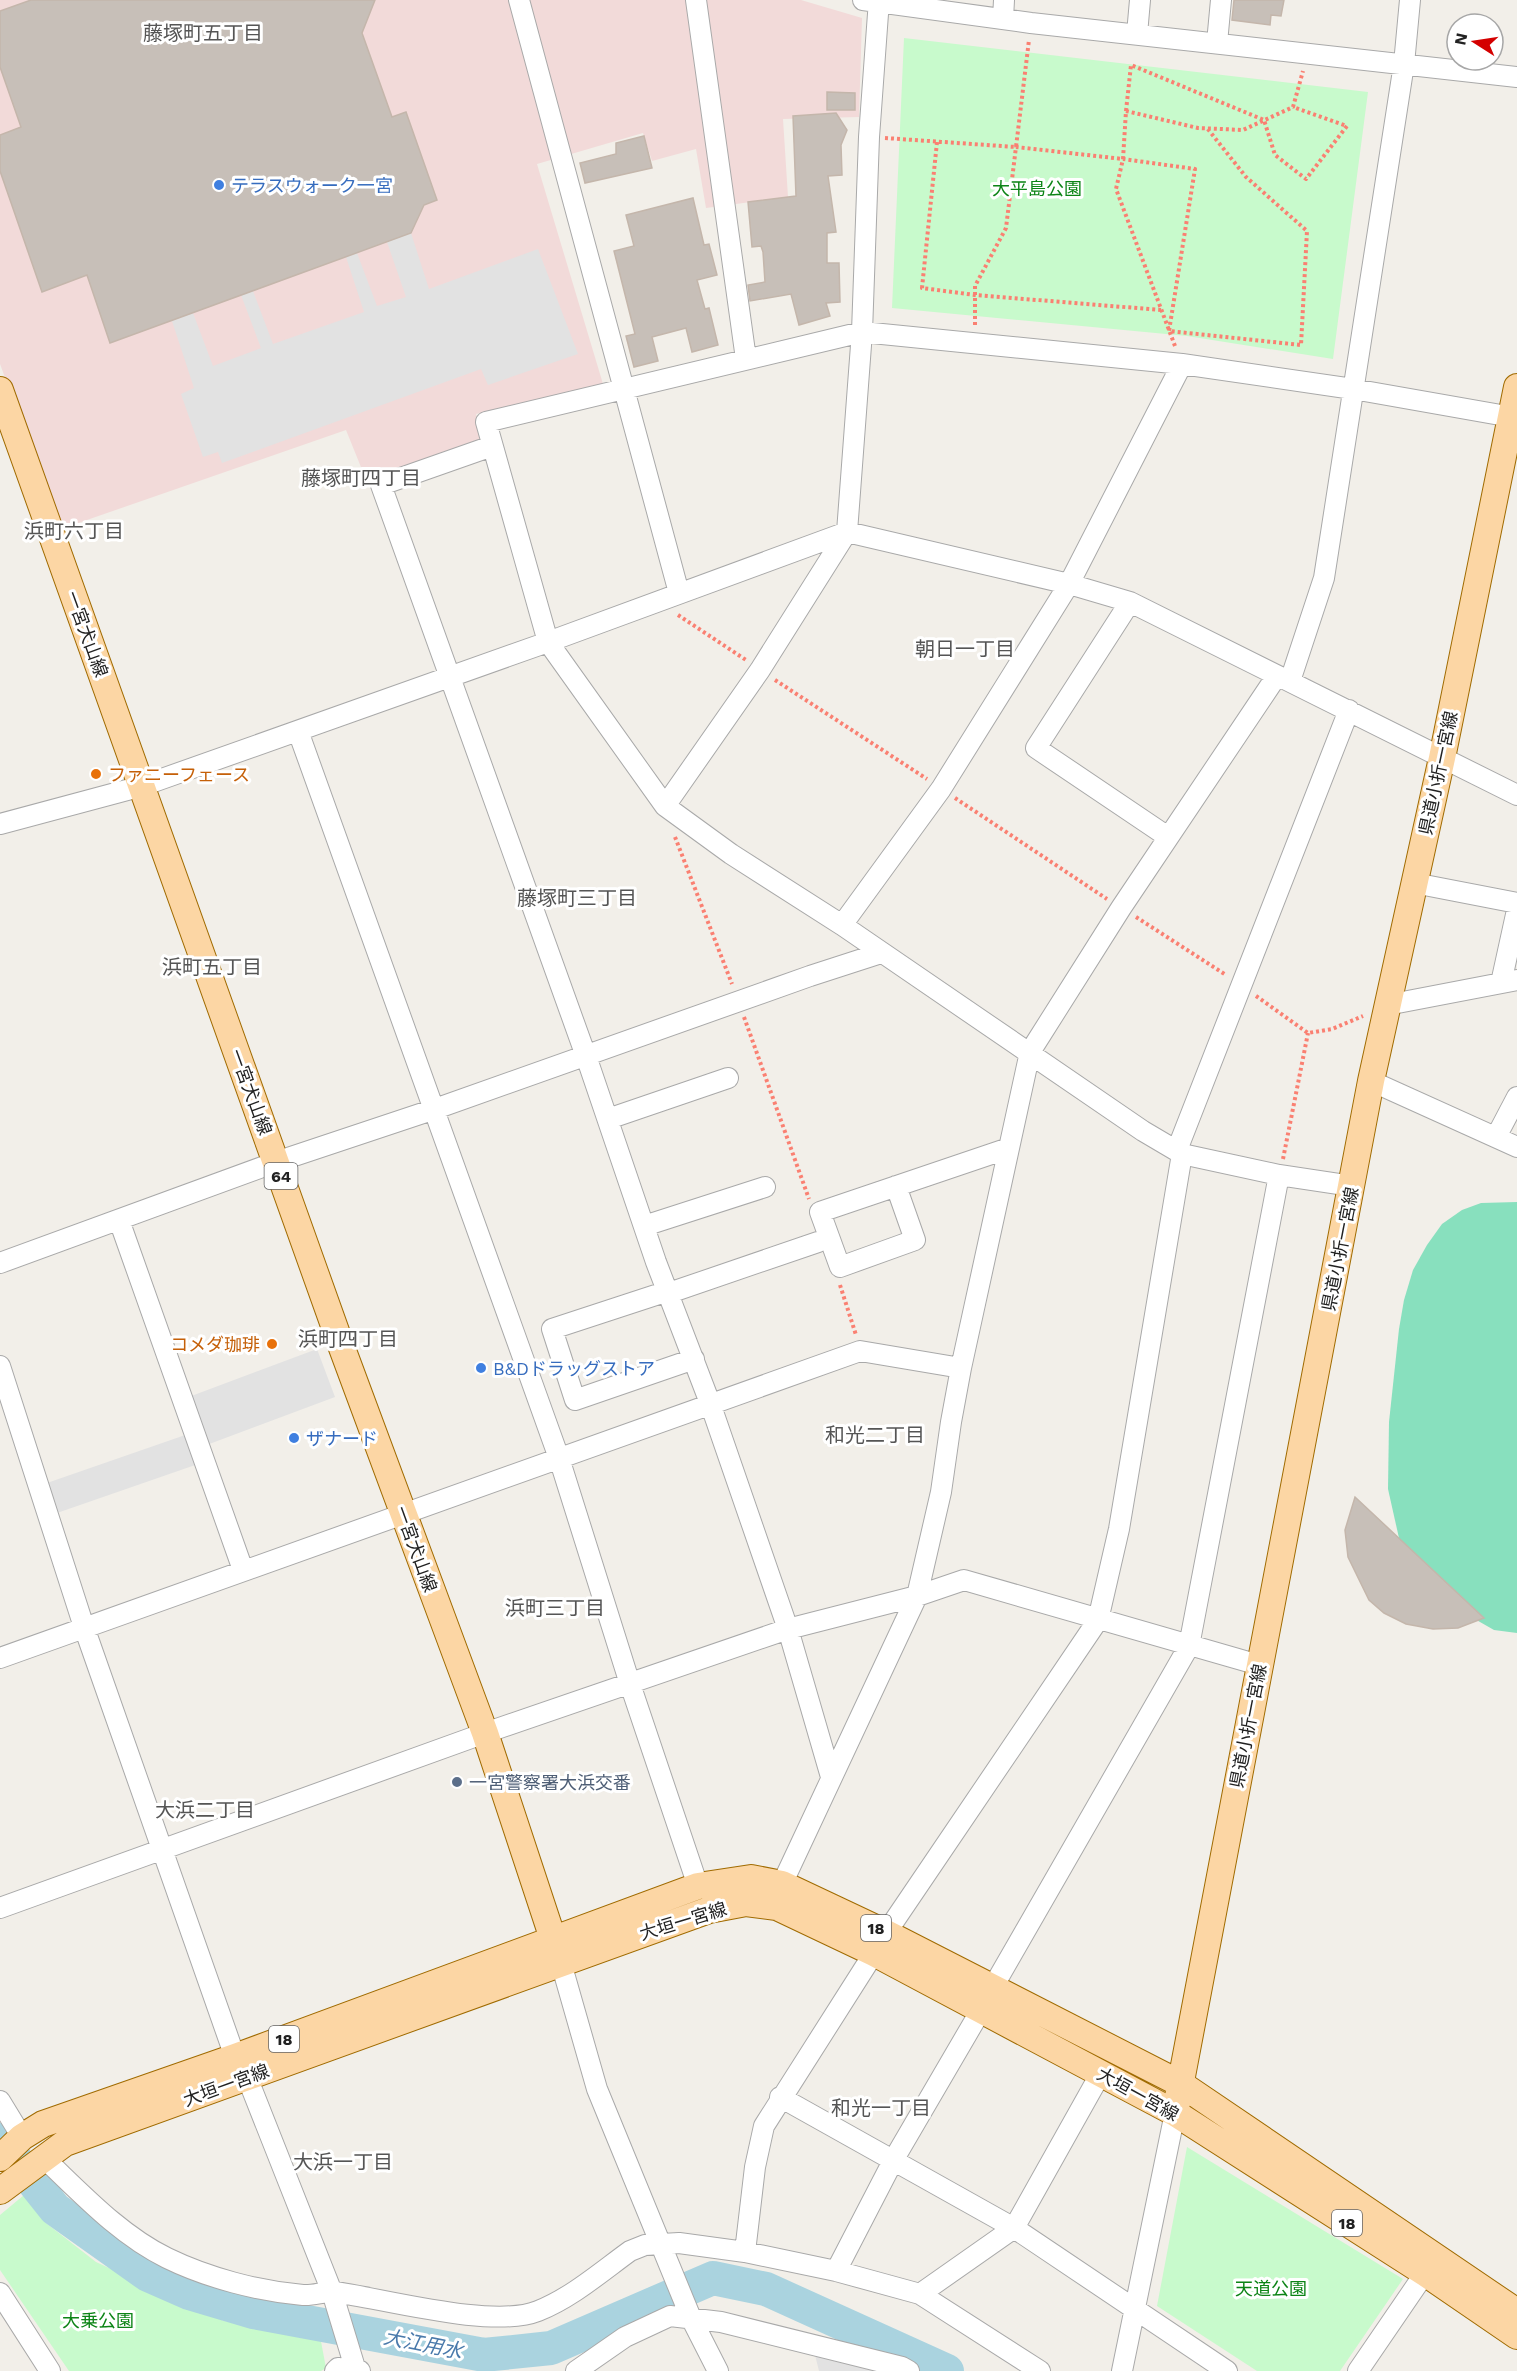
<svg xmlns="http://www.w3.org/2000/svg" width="1517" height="2371" viewBox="0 0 1517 2371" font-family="'Work Sans','Noto Sans JP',sans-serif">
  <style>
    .commercial { fill: #f2dad9 }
    .park { fill: #c8facc }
    .pitch { fill: #88e0be }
    .parking { fill: #e2e2e2 }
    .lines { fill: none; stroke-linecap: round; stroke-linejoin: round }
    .river { stroke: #aad3df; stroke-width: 34 }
    .building { fill: #c7bfb8; stroke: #c4b6ab; stroke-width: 1.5 }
    .minor-casing { stroke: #a9a9a9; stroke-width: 22 }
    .major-casing { stroke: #a06b00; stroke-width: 28 }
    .path { stroke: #fa8072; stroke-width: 4; stroke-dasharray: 3 3; stroke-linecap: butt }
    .minor { stroke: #fff; stroke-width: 20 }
    .major { stroke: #fcd6a4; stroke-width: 26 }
    .shop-dot { fill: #3f7fe0; stroke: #fff; stroke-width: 2 }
    .food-dot { fill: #e8710a; stroke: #fff; stroke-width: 2 }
    .service-dot { fill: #5c6f8a; stroke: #fff; stroke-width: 2 }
    .labels { text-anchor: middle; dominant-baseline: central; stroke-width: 6; stroke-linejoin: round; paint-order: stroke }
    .shield { fill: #fff; stroke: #646464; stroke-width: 1.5 }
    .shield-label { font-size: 16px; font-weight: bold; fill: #222 }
    .shop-label { font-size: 18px; fill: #366cbe; stroke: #fff; text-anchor: start }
    .park-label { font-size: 18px; fill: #0c8416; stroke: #fff }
    .street-label { font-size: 18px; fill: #222; stroke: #fff }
    .food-label { font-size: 18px; fill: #c56008; stroke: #fff; text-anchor: start }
    .service-label { font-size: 18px; fill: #4e5e75; stroke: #fff; text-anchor: start }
    .neighbourhood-label { font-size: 20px; fill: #555; stroke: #fff }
    .water-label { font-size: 20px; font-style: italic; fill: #4a7aab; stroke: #fff }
  </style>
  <rect width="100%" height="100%" fill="#f2efe9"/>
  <path class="commercial" d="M0 0H801L862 18 859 117 783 119 788 197 706 208 696 149 652 161 643 133 537 164 603 384 476 414 483 441 367 482 346 430 61 529 0 364Z"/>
  <path class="park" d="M904 38 1368 92 1333 359 1187 336 892 308Z
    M1187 2147 1403 2279 1340 2371H1257L1157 2306Z
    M24 2195 46 2223 96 2262 224 2321 320 2336 326 2368 321 2371H69L0 2270V2215Z"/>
  <path class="pitch" d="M1517 1202V1633L1494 1630 1466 1614 1401 1547 1388 1489 1389 1422 1399 1329 1404 1300 1413 1270 1427 1245 1442 1224 1462 1210 1481 1203Z"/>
  <path class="parking" d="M411 233 429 289 538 249 578 354 488 385 481 369 222 463 218 452 203 457 181 394 194 388 172 321 193 313 213 366 261 348 241 295 253 291 273 344 364 312 346 257 357 253 377 306 406 297 387 242Z
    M317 1349 335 1397 204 1446 186 1398Z
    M191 1433 201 1463 57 1513 47 1483Z
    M813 2347 864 2364 877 2371H819Z"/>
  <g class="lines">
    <path class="river" d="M0 2140 55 2209 148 2275 189 2293 253 2312 484 2355 551 2348 713 2278 766 2289 947 2371"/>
  </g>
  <path class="building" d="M31 0H375L362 33 392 117 406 112 437 200 424 205 411 233 110 343 87 275 42 292 0 171V135L21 127 0 67V11Z
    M1234 0H1284L1281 16 1271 15 1270 25 1232 20Z
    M827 92 855 93V110H827Z
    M836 113 847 130 841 145 842 175 828 176 836 232 827 233V263H839L840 302 826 303 830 316 799 325 791 294 750 301 748 285 765 282 763 252 761 246 752 247 748 202 796 196 793 116Z
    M644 136 652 168 585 183 580 163 616 154V143Z
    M693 198 704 245 709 244 717 275 697 280 705 309 709 308 718 345 692 352 686 328 652 337 658 361 634 367 626 336 635 334 614 251 634 246 626 215Z
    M1355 1497 1484 1618 1458 1628 1433 1629 1406 1624 1384 1613 1369 1600 1348 1557 1345 1530Z"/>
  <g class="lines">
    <g class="minor-casing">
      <path id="minor" d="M519 0 679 593
        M696 0 746 359
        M863 0 1031 23 1517 77
        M1003 19 1004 0
        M1137 34 1140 0
        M1217 43 1221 0
        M492 446 381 485 586 1056 656 1262 710 1403 788 1629 831 1777
        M1130 602 1036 748 1168 837
        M1290 681 1324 578 1404 64 1410 0
        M298 731 559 1458 630 1684 698 1886
        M665 806 760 670 847 532 862 332 869 137 879 0
        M0 824 142 786 548 642 847 532 1069 584 1130 602 1517 795
        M1414 883 1517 903
        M842 925 941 789 1069 584 1182 364
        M1501 983 1517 910
        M1387 1005 1517 980
        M1371 1081 1517 1147
        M608 1119 728 1078
        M1496 1137 1517 1097
        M1177 1150 1349 710
        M896 1186 915 1240 840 1267 820 1212 1009 1148
        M1352 1186 1279 1175 1182 1154 1143 1131 842 925 731 854 665 806 548 642 486 422 862 332 1182 364 1353 389 1517 418
        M119 1220 243 1570
        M644 1226 765 1187
        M0 1263 276 1162 435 1109 810 976 881 953
        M668 1291 552 1329 575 1400 694 1359
        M669 1293 818 1242
        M0 1366 84 1627 235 2057
        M0 1658 860 1351 961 1368
        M782 1884 917 1596 941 1492 951 1422 961 1368 1030 1052 1121 908 1276 677
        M0 1908 485 1733 788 1629 917 1596 964 1580 1259 1665
        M886 1933 1098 1620 1119 1529 1182 1154
        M561 1963 597 2089 691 2318 718 2371
        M993 1987 1189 1646 1279 1175
        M247 2077 332 2292 356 2371
        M780 2097 1014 2228 1227 2371
        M0 2101 22 2137
        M44 2158C82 2194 120 2235 167 2258 208 2278 258 2291 303 2295 314 2296 324 2291 335 2292 385 2299 493 2329 538 2311 571 2298 601 2272 630 2251L645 2245 679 2243 745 2252 836 2271 920 2294 1040 2371
        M745 2252 755 2167 764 2126 874 1953
        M836 2271 894 2159 981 2010
        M0 2293 50 2371
        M920 2294 1014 2228 1101 2073
        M335 2371 338 2368 360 2371
        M576 2371 625 2337 670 2316 721 2322 902 2367 909 2371
        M1122 2371 1175 2113
        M1358 2371 1425 2273"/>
    </g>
    <g class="major-casing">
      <path id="major" d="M0 390 342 1348 485 1733 559 1957
        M1175 2113 1371 1081 1442 758 1517 387
        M0 2158 22 2137 43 2124 235 2057 698 1886 751 1878 782 1884 886 1933 1181 2084 1517 2312
        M0 2191 65 2143 709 1910 746 1903 777 1907 874 1953 1175 2113 1425 2273 1517 2336"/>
    </g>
    <path class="path" d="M1126 111 1131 65 1264 120 1275 155 1306 179 1347 126 1293 107
      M885 138 1016 147 1029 40
      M937 142 922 288 975 295 1161 310
      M975 325V286L1006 228 1016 147 1123 159 1126 111 1198 128 1243 130 1293 107 1303 71
      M1175 346 1116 189 1123 159 1195 169 1169 331 1301 345 1307 231 1246 177 1207 128
      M678 615 746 660
      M775 680 927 779
      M955 798 1107 899
      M675 837 732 984
      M1136 917 1226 975
      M1256 996 1308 1033 1332 1029 1363 1016
      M744 1017 809 1199
      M1283 1159 1308 1033
      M840 1285 856 1335"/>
    <use href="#minor" class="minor"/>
    <use href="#major" class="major"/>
  </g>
  <g class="shop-dot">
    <circle cx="219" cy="185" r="6"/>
    <circle cx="481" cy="1368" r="6"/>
    <circle cx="294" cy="1438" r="6"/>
  </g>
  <g class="food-dot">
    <circle cx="96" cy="774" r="6"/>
    <circle cx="272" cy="1344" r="6"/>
  </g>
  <circle class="service-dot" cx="457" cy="1782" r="6"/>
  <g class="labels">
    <g class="shield">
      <rect x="264.5" y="1163" width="33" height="26" rx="4.5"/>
      <rect x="861" y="1915" width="30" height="26" rx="4.5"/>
      <rect x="269" y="2026" width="30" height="26" rx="4.5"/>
      <rect x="1332" y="2210" width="30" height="26" rx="4.5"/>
    </g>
    <g class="shield-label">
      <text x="281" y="1176">64</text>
      <text x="876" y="1928">18</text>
      <text x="284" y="2039">18</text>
      <text x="1347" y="2223">18</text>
    </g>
    <g class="shop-label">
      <text x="231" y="185">テラスウォーク一宮</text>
      <text x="493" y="1368">B&amp;Dドラッグストア</text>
      <text x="306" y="1438">ザナード</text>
    </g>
    <g class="park-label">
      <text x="1037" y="188">大平島公園</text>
      <text x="1271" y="2288">天道公園</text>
      <text x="98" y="2320">大乗公園</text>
    </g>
    <g class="street-label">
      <text transform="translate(87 634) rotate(70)">一宮犬山線</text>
      <text transform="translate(1438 773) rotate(-78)">県道小折一宮線</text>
      <text transform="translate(251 1092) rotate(70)">一宮犬山線</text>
      <text transform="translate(1340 1249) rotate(-79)">県道小折一宮線</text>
      <text transform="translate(416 1549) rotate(70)">一宮犬山線</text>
      <text transform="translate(1248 1726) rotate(-79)">県道小折一宮線</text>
      <text transform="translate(683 1921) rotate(-17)">大垣一宮線</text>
      <text transform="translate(226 2085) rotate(-20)">大垣一宮線</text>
      <text transform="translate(1138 2094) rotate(29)">大垣一宮線</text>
    </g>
    <g class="food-label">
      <text x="108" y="774">ファニーフェース</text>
      <text x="260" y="1344" text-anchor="end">コメダ珈琲</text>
    </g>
    <g class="service-label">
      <text x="469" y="1782">一宮警察署大浜交番</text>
    </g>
    <g class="neighbourhood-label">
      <text x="203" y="33">藤塚町五丁目</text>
      <text x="361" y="478">藤塚町四丁目</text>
      <text x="74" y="531">浜町六丁目</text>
      <text x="965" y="649">朝日一丁目</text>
      <text x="577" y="898">藤塚町三丁目</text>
      <text x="212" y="967">浜町五丁目</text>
      <text x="348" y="1339">浜町四丁目</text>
      <text x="875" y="1435">和光二丁目</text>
      <text x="555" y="1608">浜町三丁目</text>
      <text x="205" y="1810">大浜二丁目</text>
      <text x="881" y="2108">和光一丁目</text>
      <text x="343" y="2162">大浜一丁目</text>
    </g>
    <g class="water-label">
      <text transform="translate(423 2344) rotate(11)">大江用水</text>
    </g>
  </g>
  <g transform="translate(1475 42) rotate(282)"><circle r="28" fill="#ffffff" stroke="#a7a7a7" stroke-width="1.5"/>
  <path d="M0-4.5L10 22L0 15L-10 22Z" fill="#d40000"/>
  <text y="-9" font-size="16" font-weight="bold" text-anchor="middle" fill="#222222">N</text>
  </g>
</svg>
